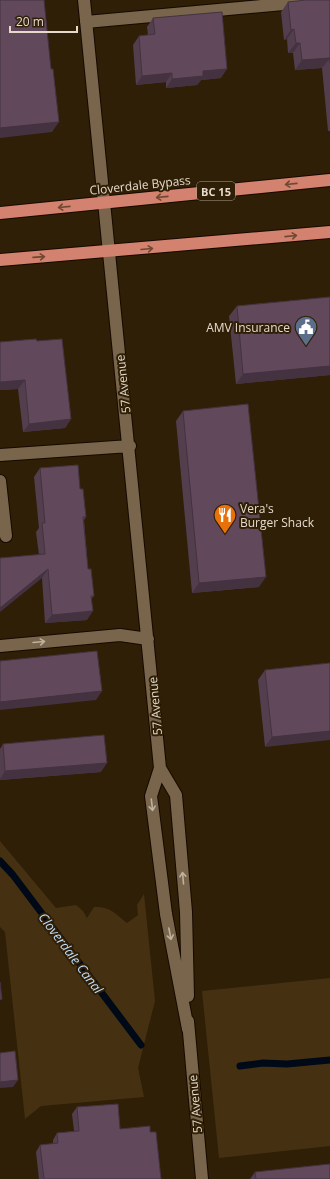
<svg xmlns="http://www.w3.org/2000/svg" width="330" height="1179" viewBox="0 0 330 1179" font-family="'Open Sans',sans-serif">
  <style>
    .green { fill: #453111 }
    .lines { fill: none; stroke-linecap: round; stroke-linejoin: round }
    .stream { stroke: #000917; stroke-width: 7 }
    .minor-casing { stroke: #170900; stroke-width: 14 }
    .highway-casing { stroke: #170900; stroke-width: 14 }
    .minor { stroke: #78654b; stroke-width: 12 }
    .highway { stroke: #d2826e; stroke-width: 12 }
    .wall { fill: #533e4e }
    .shaded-wall { fill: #443240 }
    .building { fill: #61485b; stroke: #443240 }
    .oneway { stroke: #704730 }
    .oneway2 { stroke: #bfb19f }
    .labels { text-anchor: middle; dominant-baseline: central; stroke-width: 4; stroke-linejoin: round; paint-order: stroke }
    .shield { fill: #2f1f06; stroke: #aea291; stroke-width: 1 }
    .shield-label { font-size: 11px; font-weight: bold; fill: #e5dacc }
    .street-label { font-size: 12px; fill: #e5dacc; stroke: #2f1f06 }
    .poi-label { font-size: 12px; fill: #e5dacc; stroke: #2f1f06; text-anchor: end }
    .water-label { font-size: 13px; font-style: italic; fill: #c0ddfa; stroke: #2f1f06 }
  </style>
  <rect width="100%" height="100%" fill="#2f1f06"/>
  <path class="green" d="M0 841 56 908 76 905 83 911 87 918 94 907C109 906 116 914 127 923L138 915 137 905 144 894 155 1001 138 1068 144 1097 41 1106 25 1119 5 932 0 927Z
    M330 978V1146L219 1158 202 991Z"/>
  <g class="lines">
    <path class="stream" d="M0 861 13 875 141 1045
      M240 1066 263 1063 287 1064 330 1060"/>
    <g class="minor-casing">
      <path id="minor" d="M84 0 160 768 151 796 166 914 188 1029
        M86 22 327 0
        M0 455 130 446
        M0 481 6 536
        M0 646 120 635 148 639
        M160 768 176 795 186 912 188 996
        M188 1021 202 1179"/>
    </g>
    <g class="highway-casing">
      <path id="highway" d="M0 213 330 180
        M0 260 330 232"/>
    </g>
    <use href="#minor" class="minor"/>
    <use href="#highway" class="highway"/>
  </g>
  <path class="wall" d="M330 0V131H328L322 68 295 70 293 53H288L287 39 284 40 281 12 288 2Z
    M153 18 221 78 201 80 197 85 166 88V82L136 85 133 45 139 36 148 35 147 27Z
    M330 297V375L236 384 229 316 237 306Z
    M37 341 71 419 65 428 23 432 18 389 0 390V342Z
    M183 411 259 587 192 593 176 421Z
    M40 468 80 489 86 517 84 520 88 569 94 596 92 598 87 620 45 623 42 578 36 532 39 528 34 477Z
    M330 663 265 747 258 680 265 670Z
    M3 744 101 772 0 780V749Z
    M77 1107 120 1129 150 1132 161 1179H39L36 1152 40 1145 53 1144V1140L57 1133 74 1131 72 1114Z
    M255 1172 330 1179H250Z"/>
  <path class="shaded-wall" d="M294 29 287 39 284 40 291 30Z
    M296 43H300L293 53H288Z
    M330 58 322 68 295 70 302 60Z
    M227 69 221 78 201 80 197 85 166 88 172 79 203 71Z
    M172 73 166 82 136 85 142 76Z
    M59 122 52 132 0 138V128Z
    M330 366V375L236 384 243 374Z
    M25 380 18 389 0 390V382Z
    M71 419 65 428 23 432 29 424Z
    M48 569 42 578 0 612V608Z
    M266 577 259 587 192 593 199 583Z
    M93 611 87 620 45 623 52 615Z
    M102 691 96 700 0 710V702Z
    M330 731V740L265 747 272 737Z
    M107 763 101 772 0 780V779L5 771Z
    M18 1080 13 1087 0 1088V1082Z"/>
  <path class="building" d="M0 0H44L51 69H53L59 122 0 128Z
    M306 0H330V63V58L302 60 300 43H296L294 29 291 30 288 2Z
    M222 12 227 69 203 71V76L172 79V73L142 76 139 36 155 34 153 18Z
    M330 297V366L243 374 237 306Z
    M36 339 37 341 62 339 71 419 29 424 25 380 0 382V342Z
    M248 404 266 577 199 583 183 411Z
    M78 465 80 489H83L86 517H83L88 569H91L94 596H91L93 611 52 615 48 569 0 608V558L45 554 42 523H45L40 468Z
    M97 651 102 691 0 702V661Z
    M330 663V731L272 737 265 670Z
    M104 735 107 763 5 771 3 744Z
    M0 982 2 999 0 1000Z
    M15 1051 18 1080 0 1082V1053Z
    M118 1104 120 1129 150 1126V1132H156L161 1179H44L40 1145 58 1143 57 1133 79 1131 77 1107Z
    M330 1164V1179H256L255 1172Z"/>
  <defs><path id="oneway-shaft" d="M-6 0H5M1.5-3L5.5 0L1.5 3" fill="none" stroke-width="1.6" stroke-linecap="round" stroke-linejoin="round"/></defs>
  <g class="oneway">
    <use href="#oneway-shaft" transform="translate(291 184) rotate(174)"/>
    <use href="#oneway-shaft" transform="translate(162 197) rotate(174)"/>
    <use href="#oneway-shaft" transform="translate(64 207) rotate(174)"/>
    <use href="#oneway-shaft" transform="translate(291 236) rotate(-6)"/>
    <use href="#oneway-shaft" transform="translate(147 249) rotate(-5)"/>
    <use href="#oneway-shaft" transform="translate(39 257) rotate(-4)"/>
  </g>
  <g class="oneway2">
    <use href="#oneway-shaft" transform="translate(39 642) rotate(-5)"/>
    <use href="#oneway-shaft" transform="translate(152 805) rotate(83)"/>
    <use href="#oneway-shaft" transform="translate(183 878) rotate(-95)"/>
    <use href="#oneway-shaft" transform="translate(170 934) rotate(79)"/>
  </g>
  <defs>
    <g id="civic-pin" transform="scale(1.15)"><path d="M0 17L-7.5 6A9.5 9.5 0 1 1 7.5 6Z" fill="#5c6f8a" stroke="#2f1f06"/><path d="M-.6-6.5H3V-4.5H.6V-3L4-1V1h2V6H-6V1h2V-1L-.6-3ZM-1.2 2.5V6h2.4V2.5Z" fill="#fff"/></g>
    <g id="restaurant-pin" transform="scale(1.15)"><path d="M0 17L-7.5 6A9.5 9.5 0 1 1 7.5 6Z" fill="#e8710a" stroke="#2f1f06"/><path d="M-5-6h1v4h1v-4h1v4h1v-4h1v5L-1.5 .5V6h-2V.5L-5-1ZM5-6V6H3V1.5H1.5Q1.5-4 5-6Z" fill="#fff"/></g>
  </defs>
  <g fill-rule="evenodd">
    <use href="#civic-pin" x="306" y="327"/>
    <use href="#restaurant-pin" x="225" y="515"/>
  </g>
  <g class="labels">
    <rect class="shield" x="197" y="182" width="38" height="18" rx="3"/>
    <g class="shield-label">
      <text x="216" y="191">BC 15</text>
    </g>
    <g class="street-label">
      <text transform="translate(140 185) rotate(-6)">Cloverdale Bypass</text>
      <text transform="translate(123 384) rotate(-96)">57 Avenue</text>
      <text transform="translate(155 706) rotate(-95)">57 Avenue</text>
      <text transform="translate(195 1104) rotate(-95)">57 Avenue</text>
    </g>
    <g class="poi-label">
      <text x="290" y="327">AMV Insurance</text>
      <text x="240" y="508" text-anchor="start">Vera's<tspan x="240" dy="14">Burger Shack</tspan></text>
    </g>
    <g class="water-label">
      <text transform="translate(71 953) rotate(53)">Cloverdale Canal</text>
    </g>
  </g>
  <path d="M10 26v6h67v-6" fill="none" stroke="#e5dacc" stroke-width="2"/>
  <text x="16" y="26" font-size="12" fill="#e5dacc" stroke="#2f1f06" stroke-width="3" paint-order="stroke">20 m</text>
</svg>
